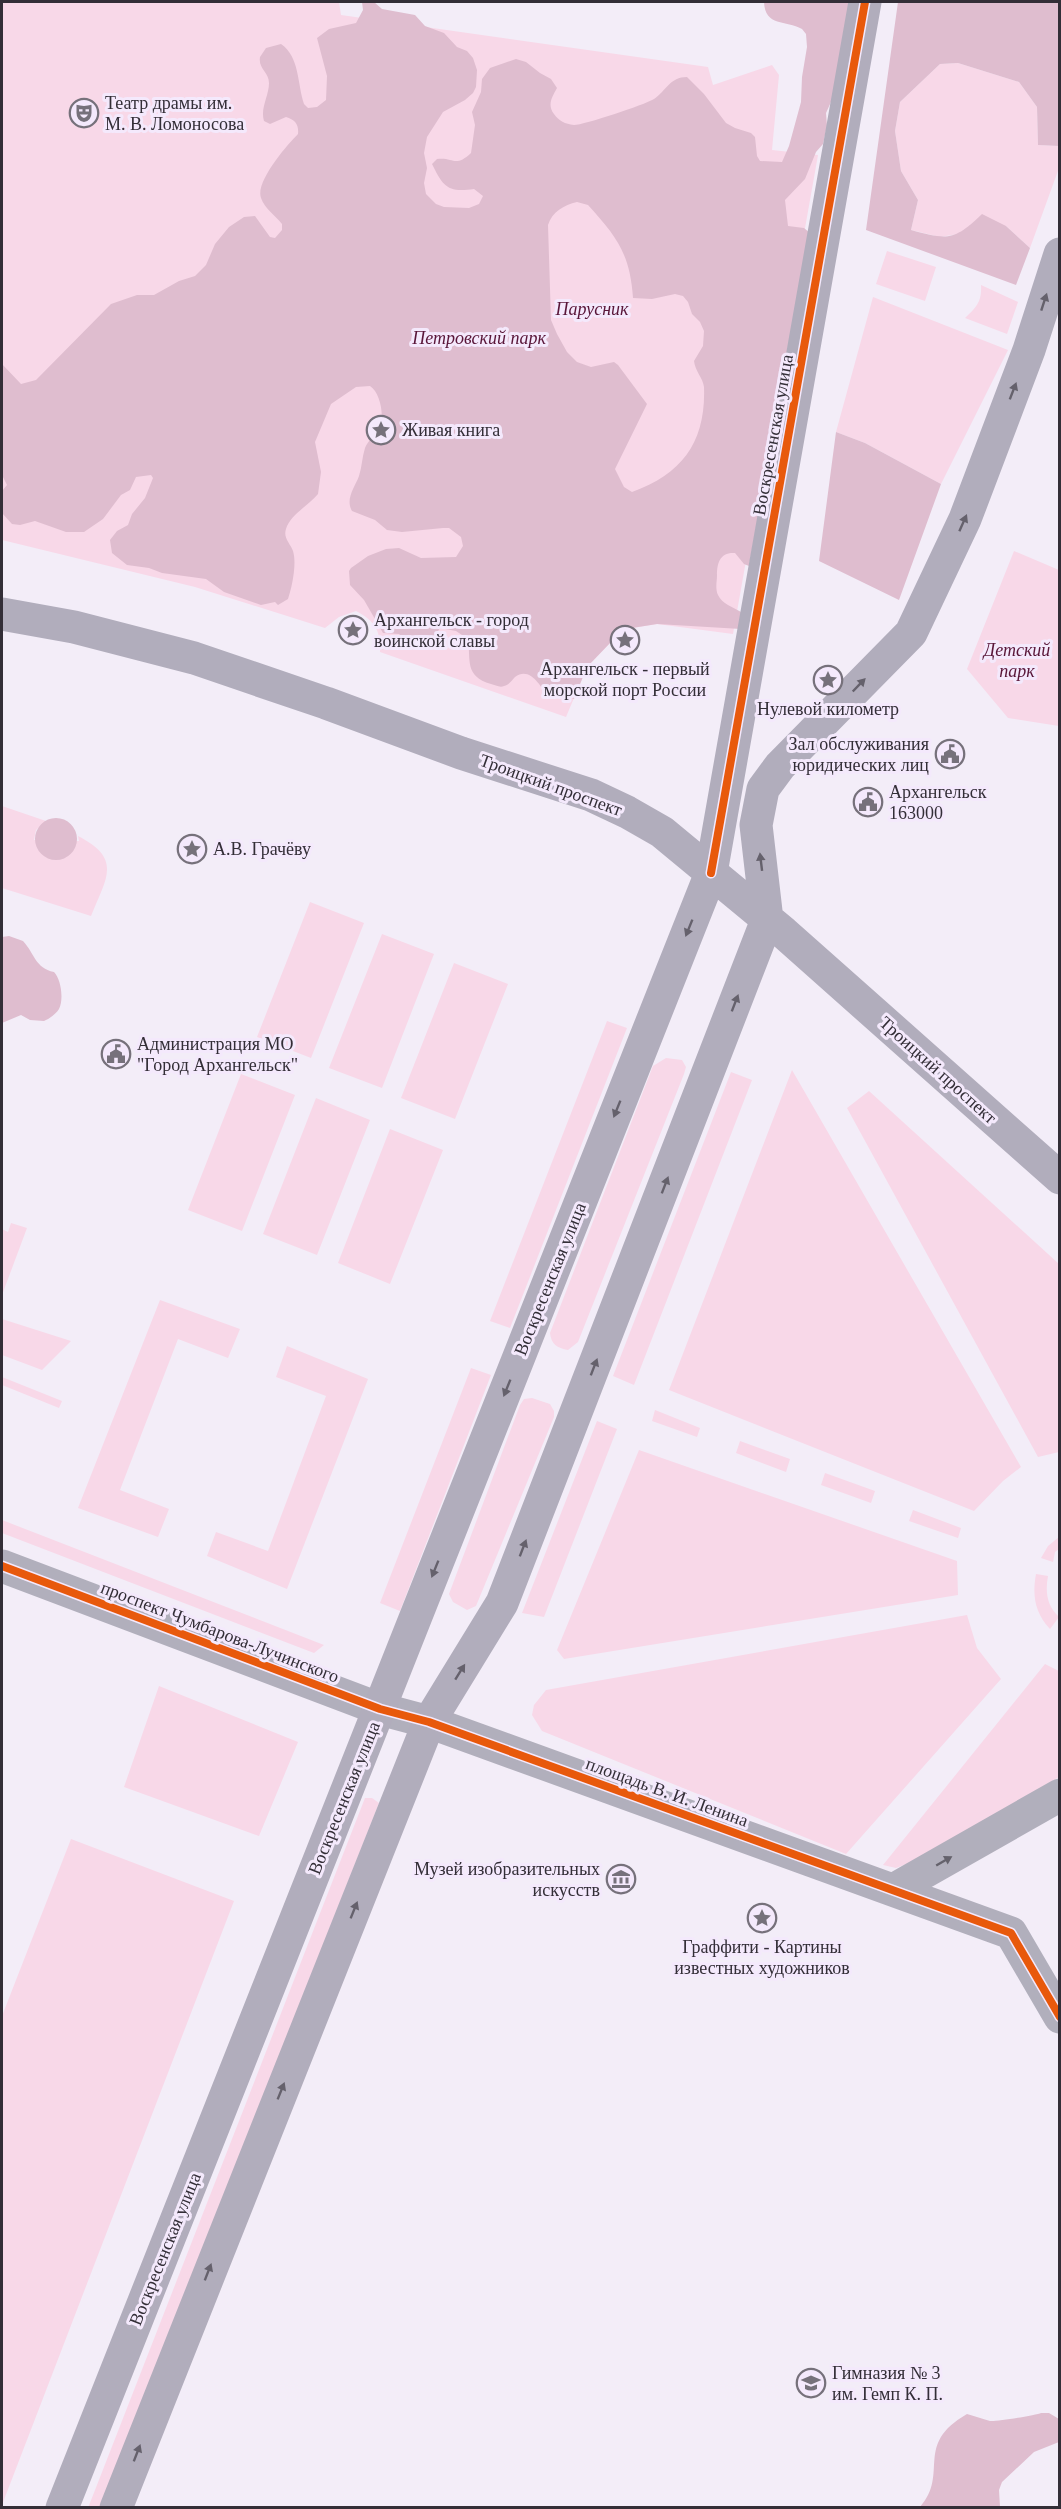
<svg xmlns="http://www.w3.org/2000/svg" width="1061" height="2509" viewBox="0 0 1061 2509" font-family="Georgia,serif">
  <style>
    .green { fill: #f8d8e8 }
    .forest { fill: #dfbdcf; fill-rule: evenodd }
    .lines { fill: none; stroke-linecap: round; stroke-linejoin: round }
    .street { stroke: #b1afbc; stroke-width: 33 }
    .secondary { stroke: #b1adbc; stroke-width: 33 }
    .cycleway-casing { stroke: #f4e9fc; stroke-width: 11 }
    .cycleway { stroke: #e8590c; stroke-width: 8 }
    .oneway { fill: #65616c }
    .oneway2 { fill: #65626c }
    .labels { text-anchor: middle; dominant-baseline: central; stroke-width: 6; stroke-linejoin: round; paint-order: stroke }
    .poi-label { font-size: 18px; fill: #332e37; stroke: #f4e9fc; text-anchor: start }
    .park-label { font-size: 18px; font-style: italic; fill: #591639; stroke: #f4e9fc }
    .street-label { font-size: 18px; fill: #332e37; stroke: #f4e9fc }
  </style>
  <rect width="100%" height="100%" fill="#f3edf8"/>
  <path class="green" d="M2 2H339L341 15 708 67 713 85 772 65 779 75 772 150 818 155 733 634 657 624 632 628 610 643 587 667 566 717 380 652C381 631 375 621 356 611L339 617 325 628 195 587 2 540Z
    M958 63 1019 82 1037 107 1038 145 1059 146V168L1030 248 1006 226 940 237 911 230 918 200 901 171 895 131 900 102 940 64Z
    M887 251 936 267 925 301 876 284Z
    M981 285 1018 302 1007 334 965 318C977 307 982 301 981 285Z
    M873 297 1008 350 941 484 865 443 836 432Z
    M1014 551 1059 570V726L1008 718 967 669Z
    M2 806 46 821 36 830 34 840 79 841 78 836C123 859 106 878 91 916L2 888Z
    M310 902 364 923 311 1058 257 1037Z
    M382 934 434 954 382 1088 329 1068Z
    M454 963 508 984 455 1119 401 1098Z
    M607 1021 627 1028 510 1328 490 1321Z
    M666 1058 682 1060 686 1067 684 1074 578 1342 568 1350C557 1348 551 1344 550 1333L653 1066Z
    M792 1070 1021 1467 1003 1481 974 1511 669 1390Z
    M731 1072 752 1080 634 1385 613 1376Z
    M241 1074 295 1095 242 1231 188 1210Z
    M869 1091 1059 1264V1452L1038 1457 847 1108Z
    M316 1098 370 1120 317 1255 263 1234Z
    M390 1129 443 1150 390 1284 338 1263Z
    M11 1223 27 1228 2 1295V1229L8 1232Z
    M160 1300 240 1329 228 1358 178 1339 120 1490 169 1509 158 1537 78 1508Z
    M2 1319 71 1341 42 1370 2 1355Z
    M287 1346 368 1379 287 1589 207 1556 216 1532 268 1551 326 1396 276 1377Z
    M471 1368 491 1375 400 1611 380 1603Z
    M2 1377 62 1401 59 1408 2 1385Z
    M532 1398 550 1404 554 1411V1417L476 1606 467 1610 453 1602 449 1594 520 1405 524 1399Z
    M655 1410 700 1428 697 1437 652 1421Z
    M597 1421 617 1429 544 1617 522 1613Z
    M740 1441 790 1459 786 1472 736 1453Z
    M639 1450 957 1561 958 1595 564 1659 557 1650Z
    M825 1473 875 1491 871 1503 821 1485Z
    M913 1510 961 1528 958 1538 909 1521Z
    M2 1520 324 1645 314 1653 2 1533Z
    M1059 1537V1549L1055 1552 1053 1562 1041 1558 1048 1546Z
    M1036 1574 1048 1576C1045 1592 1047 1606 1059 1617L1050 1629C1035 1613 1032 1596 1036 1574Z
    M967 1615 977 1648 1001 1679 846 1854 542 1731 532 1715 534 1705 546 1690Z
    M1045 1664 1059 1671V1777L920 1859 896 1868 883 1865Z
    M159 1686 298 1742 259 1836 124 1787Z
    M365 1798H372L379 1803 102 2507 88 2508Z
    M71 1839 234 1901 2 2505V2016Z"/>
  <path class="forest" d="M362 2H374L382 9 415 15 425 26 444 33 457 47 467 51 473 58 477 70 476 87 473 93 465 100 443 112 427 137 424 153 427 168 424 183 426 194 436 204 444 207 469 208 479 204 483 196 474 189C447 193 443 186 432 164L437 159C454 157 455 168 471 153L475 125 472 112 481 92 482 79 490 68 516 59 526 62 540 73 551 79 557 88C552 97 547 105 554 114 559 121 565 124 574 125 584 125 644 105 654 99 666 91 670 77 687 77L704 94 726 123 735 128 751 133 755 137 757 156 760 161 782 162 789 146 801 102 802 77 807 47 806 34 802 29C786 20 765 27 764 2H856L835 93 826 113 827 126 823 144 816 152 805 179 785 200 788 226 804 228 810 233 783 372C777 381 773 392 779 402L749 566 744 564 735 553C720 552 717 563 717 575 717 582 715 588 718 595 722 604 733 607 741 612V629L657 624 632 628 610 643 587 667 574 699 562 694 547 695C540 686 530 666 515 677 512 680 509 685 504 686 500 688 495 685 491 684 464 676 471 660 468 639L456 631 440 628 430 644 420 649 411 645 399 634 383 633 364 600 350 585 349 571 351 568 368 556 386 549 399 548 421 558 456 557 463 546 461 537 449 528H443L402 532 387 530 375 520 352 511C345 499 355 487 359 476 362 467 362 457 365 448 368 440 375 436 379 429 385 419 381 393 370 386L356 387 331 404 315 442 321 472 318 494C309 505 290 515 286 529 283 538 290 543 293 551 297 564 292 587 288 599L278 605 275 602 261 605 224 592 206 579 162 573 149 568 127 565 112 553 110 540 117 531 128 525 132 514 145 498 153 478 151 475 136 477 130 490 121 495 103 519 84 532H66L35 521 20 525 12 524 2 513V491L7 485 2 475V364L21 384 36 380 111 304 137 295H154L179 281 195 276 206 265 215 244 229 227 244 217 255 216 270 237 275 238 282 230V224C275 215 265 209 261 198 255 182 287 145 298 134 299 124 295 120 286 117L270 124 264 121C260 108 269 96 269 83 269 72 258 69 260 57L266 48 281 44C300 57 297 84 304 104L308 108 317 107 326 100 327 76 317 38 329 29 356 23 363 10ZM577 202 588 205C617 237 630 254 633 298L652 299 675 294 683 296 688 302 692 314 700 322 704 331 703 346 694 361C695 371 703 378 704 387 706 441 683 474 632 492L624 487 615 469 647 404 618 365 614 362 591 367 577 362 567 352 557 334 551 320 548 225C552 212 564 205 577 202Z
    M898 2H1059V146L1038 145 1037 107 1019 82 958 63 940 64 900 102 895 131 901 171 918 200 911 230C948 240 954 241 982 214L1006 226 1030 248 1016 285 866 230Z
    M836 432 865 443 941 484 899 600 819 561Z
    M35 839a21 21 0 1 1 42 0a21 21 0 1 1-42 0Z
    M9 936 23 941C35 954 35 968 54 972 61 979 64 999 59 1009 56 1014 49 1019 44 1021L30 1020 21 1015 2 1023V937Z
    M1041 2413H1049L1059 2419V2442L1034 2452 1002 2482 999 2490 1000 2507H920C950 2473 913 2445 967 2414 975 2416 982 2419 990 2421 995 2422 1037 2415 1041 2413Z"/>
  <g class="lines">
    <path class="street" d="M2 1566 380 1709 429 1722 1011 1933 1060 2017
      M893 1890 1060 1795"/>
    <path class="secondary" d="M2 614 74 627 194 658 326 703 461 753 591 795 627 812 662 832 784 933 1060 1178
      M62 2508 711 873 865 2
      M116 2508 429 1722 502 1603 767 920 756 825 763 789 780 766 911 633 965 519 1029 350 1060 254"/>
    <g class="cycleway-casing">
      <path id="cycleway" d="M711 873 865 2
        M2 1566 380 1709 429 1722 1011 1933 1060 2017"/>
    </g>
    <use href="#cycleway" class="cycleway"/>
  </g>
  <defs><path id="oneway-solid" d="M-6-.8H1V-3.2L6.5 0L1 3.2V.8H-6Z" transform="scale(1.5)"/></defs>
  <g class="oneway">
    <use href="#oneway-solid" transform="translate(1044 302) rotate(-72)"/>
    <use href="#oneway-solid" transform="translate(1013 391) rotate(-69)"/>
    <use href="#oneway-solid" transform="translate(963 523) rotate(-66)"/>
    <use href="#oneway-solid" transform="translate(859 685) rotate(-46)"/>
    <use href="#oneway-solid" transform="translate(761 862) rotate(-97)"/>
    <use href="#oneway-solid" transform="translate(689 928) rotate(112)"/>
    <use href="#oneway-solid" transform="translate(735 1003) rotate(-69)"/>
    <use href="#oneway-solid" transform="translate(617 1109) rotate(112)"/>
    <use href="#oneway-solid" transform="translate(665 1185) rotate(-69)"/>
    <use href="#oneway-solid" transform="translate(594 1367) rotate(-69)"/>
    <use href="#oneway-solid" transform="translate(507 1388) rotate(112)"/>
    <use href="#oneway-solid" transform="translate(523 1548) rotate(-69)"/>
    <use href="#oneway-solid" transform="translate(435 1569) rotate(112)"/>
    <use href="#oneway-solid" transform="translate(460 1672) rotate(-58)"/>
    <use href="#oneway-solid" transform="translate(354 1910) rotate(-68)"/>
    <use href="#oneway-solid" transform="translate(281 2091) rotate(-68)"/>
    <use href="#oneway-solid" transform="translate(208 2272) rotate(-69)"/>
    <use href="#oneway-solid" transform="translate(137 2453) rotate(-69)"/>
  </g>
  <use class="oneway2" href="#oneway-solid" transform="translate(944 1861) rotate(-30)"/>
  <defs>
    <g id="theatre-ring" transform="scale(1.5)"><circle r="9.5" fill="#f4e9fc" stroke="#76717b" stroke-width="1.5"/><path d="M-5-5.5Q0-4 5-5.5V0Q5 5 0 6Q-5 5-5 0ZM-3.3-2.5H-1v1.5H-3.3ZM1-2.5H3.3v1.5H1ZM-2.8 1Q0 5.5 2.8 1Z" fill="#76717b"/></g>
    <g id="sight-ring" transform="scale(1.5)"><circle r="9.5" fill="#f4e9fc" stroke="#76717b" stroke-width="1.5"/><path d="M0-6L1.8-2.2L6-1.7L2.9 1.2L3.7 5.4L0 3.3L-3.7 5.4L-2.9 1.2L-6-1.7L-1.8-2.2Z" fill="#76717b"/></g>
    <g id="civic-ring" transform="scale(1.5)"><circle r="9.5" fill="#f4e9fc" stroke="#76717b" stroke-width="1.5"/><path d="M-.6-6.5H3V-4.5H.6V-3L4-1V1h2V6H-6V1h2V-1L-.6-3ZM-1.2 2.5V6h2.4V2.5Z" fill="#76717b"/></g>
    <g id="museum-ring" transform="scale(1.5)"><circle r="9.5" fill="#f4e9fc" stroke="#76717b" stroke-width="1.5"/><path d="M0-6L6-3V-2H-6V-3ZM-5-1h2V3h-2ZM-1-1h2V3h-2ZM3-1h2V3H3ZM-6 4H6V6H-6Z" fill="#76717b"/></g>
    <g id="school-ring" transform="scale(1.5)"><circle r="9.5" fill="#f4e9fc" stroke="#76717b" stroke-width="1.5"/><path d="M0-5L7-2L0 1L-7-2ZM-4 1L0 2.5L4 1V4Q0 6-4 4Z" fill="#76717b"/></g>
  </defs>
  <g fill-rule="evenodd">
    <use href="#theatre-ring" x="84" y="113"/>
    <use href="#sight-ring" x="381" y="430"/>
    <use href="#sight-ring" x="353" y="630"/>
    <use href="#sight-ring" x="625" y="640"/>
    <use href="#sight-ring" x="828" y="680"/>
    <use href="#civic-ring" x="950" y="754"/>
    <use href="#civic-ring" x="868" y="802"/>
    <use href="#sight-ring" x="192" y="849"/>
    <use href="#civic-ring" x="116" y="1054"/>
    <use href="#museum-ring" x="621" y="1879"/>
    <use href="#sight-ring" x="762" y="1918"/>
    <use href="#school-ring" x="811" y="2383"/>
  </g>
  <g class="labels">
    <g class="poi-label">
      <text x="105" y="103">Театр драмы им.<tspan x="105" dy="21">М. В. Ломоносова</tspan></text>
      <text x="402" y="430">Живая книга</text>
      <text x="374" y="620">Архангельск - город<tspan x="374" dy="21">воинской славы</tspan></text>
      <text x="625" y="669" text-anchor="middle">Архангельск - первый<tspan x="625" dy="21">морской порт России</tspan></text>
      <text x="828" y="709" text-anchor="middle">Нулевой километр</text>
      <text x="929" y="744" text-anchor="end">Зал обслуживания<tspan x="929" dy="21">юридических лиц</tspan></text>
      <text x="889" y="792">Архангельск<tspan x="889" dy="21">163000</tspan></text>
      <text x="213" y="849">А.В. Грачёву</text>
      <text x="137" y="1044">Администрация МО<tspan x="137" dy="21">"Город Архангельск"</tspan></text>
      <text x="600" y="1869" text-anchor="end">Музей изобразительных<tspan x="600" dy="21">искусств</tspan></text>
      <text x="762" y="1947" text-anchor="middle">Граффити - Картины<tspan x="762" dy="21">известных художников</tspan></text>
      <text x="832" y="2373">Гимназия № 3<tspan x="832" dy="21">им. Гемп К. П.</tspan></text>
    </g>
    <g class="park-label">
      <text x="592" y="309">Парусник</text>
      <text x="479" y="338">Петровский парк</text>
      <text x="1017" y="650">Детский<tspan x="1017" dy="21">парк</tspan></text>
    </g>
    <g class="street-label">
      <text transform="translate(773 435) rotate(-80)">Воскресенская улица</text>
      <text transform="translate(551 785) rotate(20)">Троицкий проспект</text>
      <text transform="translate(938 1070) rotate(42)">Троицкий проспект</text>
      <text transform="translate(550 1279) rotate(-68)">Воскресенская улица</text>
      <text transform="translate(220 1632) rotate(21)">проспект Чумбарова-Лучинского</text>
      <text transform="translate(667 1792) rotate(20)">площадь В. И. Ленина</text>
      <text transform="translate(344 1798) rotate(-68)">Воскресенская улица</text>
      <text transform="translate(165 2249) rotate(-68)">Воскресенская улица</text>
    </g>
  </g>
  <rect width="1061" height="2509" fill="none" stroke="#332e37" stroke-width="6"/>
</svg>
